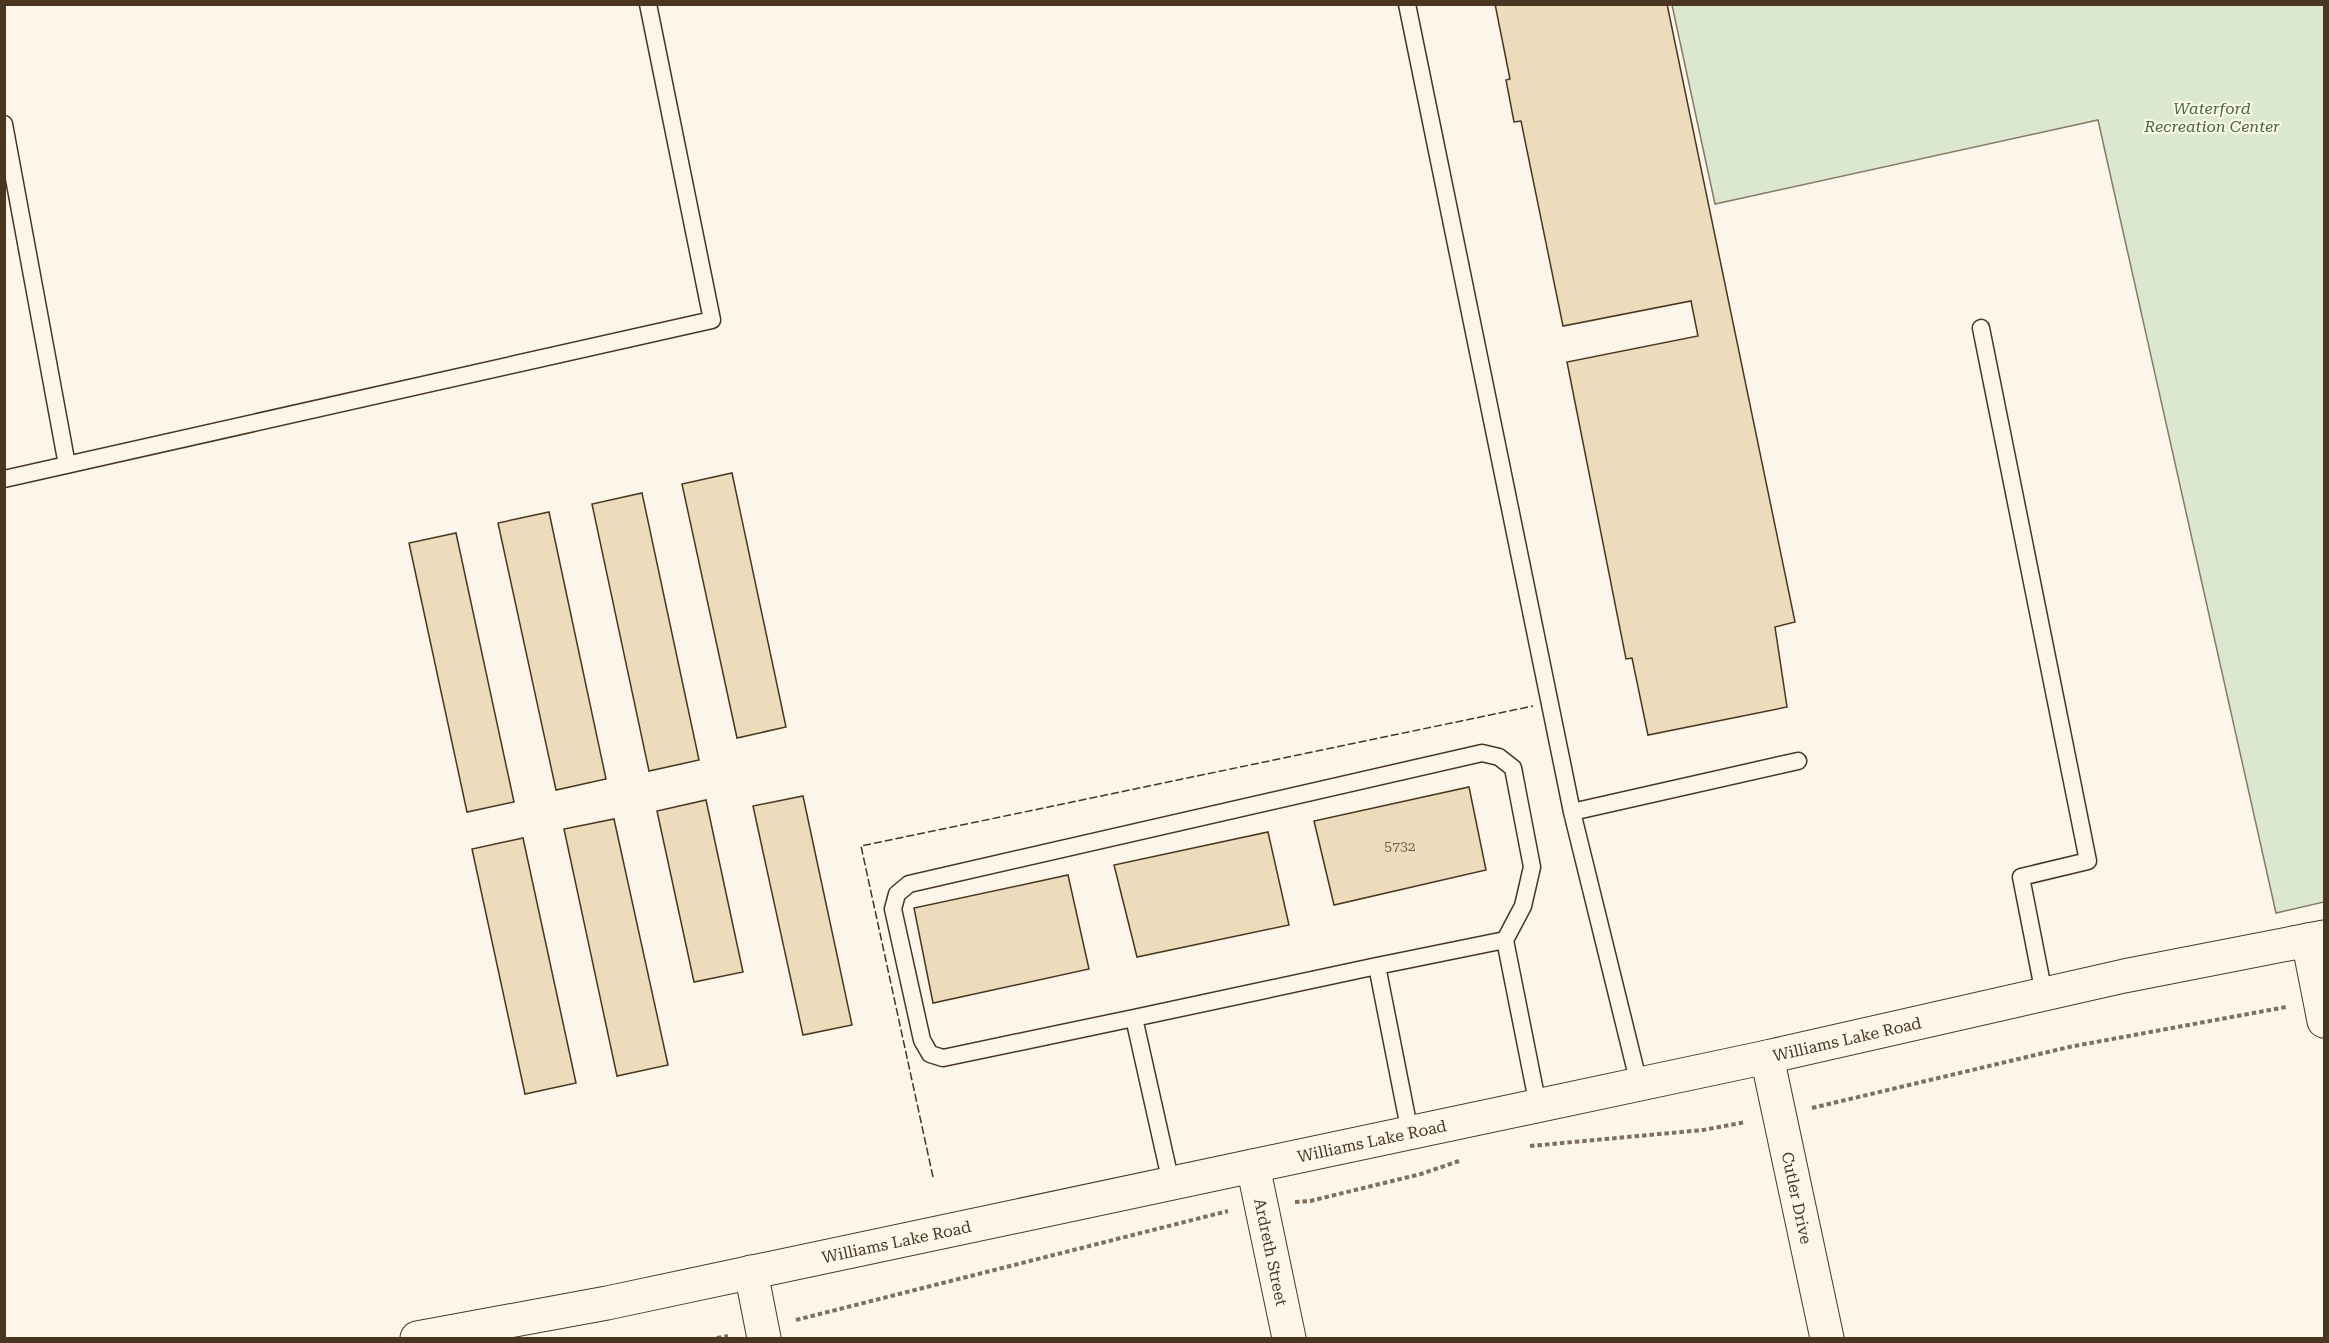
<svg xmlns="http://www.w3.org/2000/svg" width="2329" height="1343" viewBox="0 0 2329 1343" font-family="'Roboto Serif',serif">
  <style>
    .green { fill: #dce7d0; stroke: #887966; stroke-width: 1.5 }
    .building { fill: #ecdcbc; stroke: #4a3520; stroke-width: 1.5 }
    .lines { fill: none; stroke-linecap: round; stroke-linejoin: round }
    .service-casing { stroke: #4a3520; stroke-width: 19 }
    .minor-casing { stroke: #4a3520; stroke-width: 35 }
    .secondary-casing { stroke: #4a3520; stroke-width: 35 }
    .path { stroke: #7f6f5c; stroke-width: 4; stroke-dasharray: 4.5 3; stroke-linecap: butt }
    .service { stroke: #fbf6e9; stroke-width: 16 }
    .minor { stroke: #fbf6e9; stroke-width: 33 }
    .secondary { stroke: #fbf6e9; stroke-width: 33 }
    .fence { stroke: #4a3520; stroke-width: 1.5; stroke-dasharray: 8 3; stroke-linecap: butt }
    .labels { text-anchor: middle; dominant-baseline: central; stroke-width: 4.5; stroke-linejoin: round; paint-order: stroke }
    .number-label { font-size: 14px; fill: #725f47 }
    .park-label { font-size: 16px; font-style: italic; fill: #436837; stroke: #fbf6e9 }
    .street-label { font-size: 16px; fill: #4a3520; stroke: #fbf6e9 }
  </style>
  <rect width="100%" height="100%" fill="#fbf6e9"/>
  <path class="green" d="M1672 5H2324V902L2276 913 2098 120 1715 204Z"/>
  <path class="building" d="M1495 4H1667L1795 622 1775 627 1787 707 1648 735 1632 658 1626 659 1567 362 1698 336 1691 301 1563 326 1521 121 1514 122 1506 80 1510 79Z
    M732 473 786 727 737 738 682 484Z
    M642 493 699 760 649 771 592 504Z
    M549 512 606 779 556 790 498 523Z
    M456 533 514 802 467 812 409 543Z
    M1469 787 1486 870 1334 905 1314 821Z
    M803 796 852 1025 803 1035 753 806Z
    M706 800 743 972 694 982 657 811Z
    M614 819 668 1065 617 1076 564 829Z
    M1268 832 1289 925 1137 957 1114 865Z
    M523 838 576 1083 525 1094 472 849Z
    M1068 875 1089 969 933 1003 914 908Z"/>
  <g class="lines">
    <g class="service-casing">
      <path id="service" d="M1407 4 1572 812 1639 1084
        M4 124 67 465
        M1981 328 2088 861 2021 877 2044 994
        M4 479 712 320 648 4
        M1572 812 1798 761
        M1377 966 1505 940 1538 1106
        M1134 1018 943 1058 930 1054 922 1040 893 909 897 894 909 884 1482 753 1499 757 1513 768 1532 867 1523 906 1505 940
        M1171 1183 1134 1018 1377 966 1410 1133"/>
    </g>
    <g class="minor-casing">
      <g id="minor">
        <path d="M2308 940 2324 1021"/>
        <path id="s1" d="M1767 1057 1827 1338"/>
        <path id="s2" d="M1253 1166 1289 1338"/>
        <path d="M751 1272 764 1338"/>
      </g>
    </g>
    <g class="secondary-casing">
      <g id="secondary">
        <path id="s3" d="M417 1338 607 1303 1767 1057 2124 976 2324 937"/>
      </g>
    </g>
    <path class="path" d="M1812 1108 2069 1047 2286 1007
      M1530 1146 1703 1130 1746 1122
      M1295 1202 1310 1201 1421 1174 1459 1161
      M796 1320 1228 1211
      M717 1338 728 1336"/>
    <use href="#service" class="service"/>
    <use href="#minor" class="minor"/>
    <use href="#secondary" class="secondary"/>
    <path class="fence" d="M933 1177 861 846 1533 706"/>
  </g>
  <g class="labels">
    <g class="number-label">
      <text x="1400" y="846">5732</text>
    </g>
    <g class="park-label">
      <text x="2212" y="108">Waterford<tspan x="2212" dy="18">Recreation Center</tspan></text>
    </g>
    <g class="street-label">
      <text stroke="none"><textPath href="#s3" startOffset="1461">Williams Lake Road</textPath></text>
      <text stroke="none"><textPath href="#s3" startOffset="975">Williams Lake Road</textPath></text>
      <text stroke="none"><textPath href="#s1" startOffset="144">Cutler Drive</textPath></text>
      <text stroke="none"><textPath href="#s3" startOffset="489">Williams Lake Road</textPath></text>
      <text stroke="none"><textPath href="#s2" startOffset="88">Ardreth Street</textPath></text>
    </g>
  </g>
  <rect width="2329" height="1343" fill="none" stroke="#4a3520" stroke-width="12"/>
</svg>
